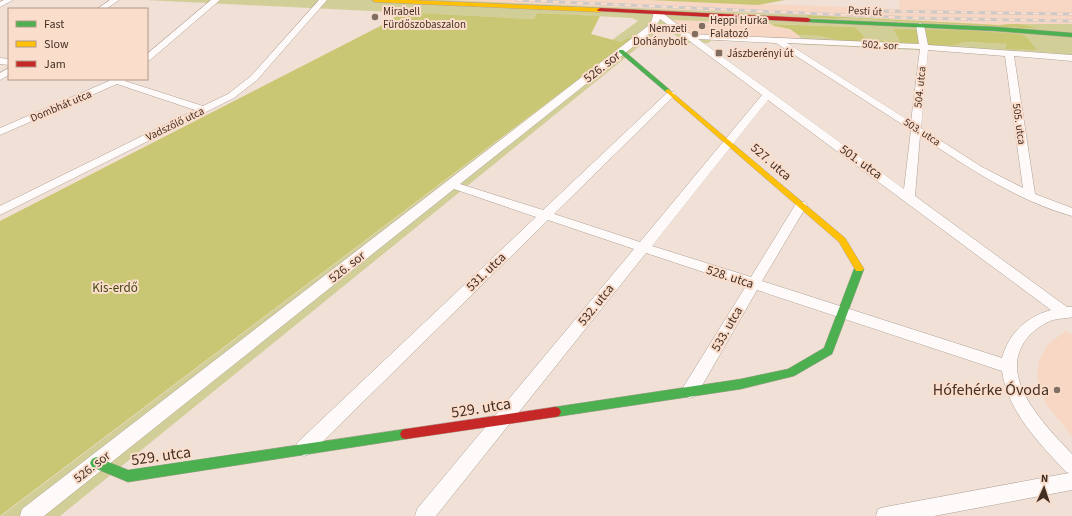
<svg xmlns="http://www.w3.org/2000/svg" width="1072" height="516" viewBox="0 0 1072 516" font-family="'Source Sans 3',sans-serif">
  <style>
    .built { fill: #f7d7c3 }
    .green { fill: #d2ce98; fill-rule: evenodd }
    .forest { fill: #cac774 }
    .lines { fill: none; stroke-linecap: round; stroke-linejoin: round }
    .street-casing { stroke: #b0a197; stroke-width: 1 }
    .fast-casing { stroke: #b0a197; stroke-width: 1 }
    .slow-casing { stroke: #b0a197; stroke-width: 1 }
    .jam-casing { stroke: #b0a197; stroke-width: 1 }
    .street { fill: #fdfaf9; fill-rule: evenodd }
    .fast { fill: #4caf50; fill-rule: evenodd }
    .slow { fill: #ffc107; fill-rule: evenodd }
    .jam { fill: #c62828; fill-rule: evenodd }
    .rail-casing { stroke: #cec9c7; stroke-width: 3 }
    .rail { stroke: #fbddcb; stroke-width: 2; stroke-dasharray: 6; stroke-linecap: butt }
    .poi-dot { fill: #806e62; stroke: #fbddcb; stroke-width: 1.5 }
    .labels { text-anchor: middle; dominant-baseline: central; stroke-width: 4; stroke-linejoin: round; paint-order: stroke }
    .far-poi-label { font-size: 11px; fill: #433024; stroke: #fbddcb; text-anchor: start }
    .far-street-label { font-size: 11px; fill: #433024; stroke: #fbddcb }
    .street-label { font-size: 13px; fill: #433024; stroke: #fbddcb }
    .park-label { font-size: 13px; fill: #444712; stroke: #fbddcb }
    .near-poi-label { font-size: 16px; fill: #433024; stroke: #fbddcb; text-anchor: end }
    .near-street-label { font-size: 16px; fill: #433024; stroke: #fbddcb }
  </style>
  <rect width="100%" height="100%" fill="#f0e0d6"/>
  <path class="built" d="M444 0H648L900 9 899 0H1072V24H1008L1000 25 807 15Z
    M672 20 771 24 774 26 790 29 803 39 691 35Z
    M1066 331 1072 335V436L1046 404 1037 376 1039 361 1048 344Z"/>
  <path class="green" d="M145 0H444L807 15 809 18 837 19 842 18 1039 29 1024 25 1008 24H1072V60L1018 55 712 40 708 43H688L670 32H657L60 516H1L631 40 627 38 621 42 612 40 638 21 632 18 537 13 534 19ZM673 20 855 27 868 40 901 41 893 29 1028 39 1005 49 1008 44 965 42 952 46 841 41 820 36 798 35 802 39 691 35Z"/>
  <path class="forest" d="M648 0H785L758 5Z
    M398 12 534 19 537 13 600 16 591 34 621 42 627 38 632 39 0 516V221L392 20Z
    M807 15 1000 25C1013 23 1027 24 1039 29L842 18 837 19 809 18Z
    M771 24 855 27 868 40 900 41 893 29 960 30 1021 34 1028 39 1037 50 1005 49 1007 44 965 42 952 46 841 41 820 36 798 35 790 29 774 26Z"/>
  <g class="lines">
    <g class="street-casing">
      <path id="street" d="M4 0H13L0 7V2Z
        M110 0H119L106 9H97Z
        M211 0H220L150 60 147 61V54Z
        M319 0H327L257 80 234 98 0 215V206L195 110 117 84 0 135V128L109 81V79H127L125 81 203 106 228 94 251 76Z
        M654 11H660L690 34 919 44 916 25 920 23 924 25 928 45 1072 55V61L1014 56 1035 194 1072 208V216C1017 201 968 167 920 136L915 196 1067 307H1072V317C1064 319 1056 318 1048 322 1038 327 1029 334 1023 344 1000 382 1048 428 1072 454V490L934 516H876L878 509 885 507 1069 473 1066 472C1039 443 1008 412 1002 371L757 290 696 396 690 398 684 396 682 391 684 386 746 286 646 253 436 516H415L417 509 634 249 548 220 310 454 304 456 298 454 295 448 298 442 536 217 454 189 44 516H20L22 509 648 26 652 20ZM660 19 762 95 640 242 554 214 674 96 676 94 674 92H668L543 210 460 184 654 30ZM698 39 776 43 911 130 904 189ZM787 43 920 49 911 122ZM928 50 1005 56 1023 188 982 167 921 128ZM768 100 1051 310C1026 317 1009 333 1002 358L762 281 807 205 805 202H797L751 277 652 246Z
        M0 58 9 59V65L0 64Z
        M9 68V75L0 80V73Z"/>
    </g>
    <g class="fast-casing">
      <path id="fast" d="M806 19 997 27 1072 33V37L997 31 808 22 805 20Z
        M619 50H623L670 90V92H666L619 52Z
        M859 266 864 269 832 354 794 376 741 389 555 417 551 416 549 412 551 408 555 407 741 379 788 369 824 348 854 269Z
        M406 429 410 430 412 434 410 438 406 439 128 482 92 467 90 463 92 459 96 457 128 470Z"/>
    </g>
    <g class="slow-casing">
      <path id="slow" d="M372 0H410L600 8 603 10 600 12 375 2Z
        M668 89 845 238 864 269 862 271H856L839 242 666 92 665 91Z"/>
    </g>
    <g class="jam-casing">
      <path id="jam" d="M600 8 808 18 811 20 808 22 598 11 597 10Z
        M555 407 559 408 561 412 559 416 555 417 406 439 402 438 400 434 402 430 406 429Z"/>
    </g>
    <use href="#street" class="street"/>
    <use href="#fast" class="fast"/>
    <use href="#slow" class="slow"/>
    <use href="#jam" class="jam"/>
    <g class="rail-casing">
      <path id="rail" d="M517 0 913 18 1072 21
        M877 11 1072 14"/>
    </g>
    <use href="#rail" class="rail"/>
  </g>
  <g class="poi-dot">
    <circle cx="375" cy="17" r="4"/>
    <circle cx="702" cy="26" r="4"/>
    <circle cx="695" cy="34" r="4"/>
    <rect x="715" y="49" width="8" height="8" rx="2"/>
    <circle cx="1057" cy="390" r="4"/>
  </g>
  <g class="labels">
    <g class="far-poi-label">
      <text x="383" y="11">Mirabell<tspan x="383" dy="13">Fürdőszobaszalon</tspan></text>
      <text x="710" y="20">Heppi Hurka<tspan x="710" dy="13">Falatozó</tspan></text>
      <text x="687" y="28" text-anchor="end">Nemzeti<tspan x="687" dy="13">Dohánybolt</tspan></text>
      <text x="727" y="53">Jászberényi út</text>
    </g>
    <g class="far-street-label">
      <text transform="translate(865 11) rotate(3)">Pesti út</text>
      <text transform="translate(880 45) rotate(3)">502. sor</text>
      <text transform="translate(920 87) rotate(-84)">504. utca</text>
      <text transform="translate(61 106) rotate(-23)">Dombhát utca</text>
      <text transform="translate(175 124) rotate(-26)">Vadszőlő utca</text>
      <text transform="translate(1019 124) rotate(82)">505. utca</text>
      <text transform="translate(922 132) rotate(33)">503. utca</text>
    </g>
    <g class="street-label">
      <text transform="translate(602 67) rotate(-38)">526. sor</text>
      <text transform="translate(771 162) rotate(41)">527. utca</text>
      <text transform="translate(861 162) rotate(36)">501. utca</text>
      <text transform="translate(347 267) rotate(-38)">526. sor</text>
      <text transform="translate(486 272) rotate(-44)">531. utca</text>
      <text transform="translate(730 277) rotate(18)">528. utca</text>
      <text transform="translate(596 305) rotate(-51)">532. utca</text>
      <text transform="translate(727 329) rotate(-60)">533. utca</text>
      <text transform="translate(92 467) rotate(-38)">526. sor</text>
    </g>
    <g class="park-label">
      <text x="115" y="288">Kis-erdő</text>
    </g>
    <g class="near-poi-label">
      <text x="1049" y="390">Hófehérke Óvoda</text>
    </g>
    <g class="near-street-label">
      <text transform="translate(481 408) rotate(-9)">529. utca</text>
      <text transform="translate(161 456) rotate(-8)">529. utca</text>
    </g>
  </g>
  <rect x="8" y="8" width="140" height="72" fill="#fbddcb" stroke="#b19888"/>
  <rect x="16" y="21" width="20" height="6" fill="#4caf50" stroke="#b19888"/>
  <text x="44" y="28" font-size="12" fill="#433024">Fast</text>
  <rect x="16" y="41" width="20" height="6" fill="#ffc107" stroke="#b19888"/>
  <text x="44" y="48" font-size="12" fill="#433024">Slow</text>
  <rect x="16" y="61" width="20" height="6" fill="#c62828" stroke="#b19888"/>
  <text x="44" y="68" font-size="12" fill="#433024">Jam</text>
  <g transform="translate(1044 488) rotate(3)" stroke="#fbddcb" stroke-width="3" paint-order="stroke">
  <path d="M0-3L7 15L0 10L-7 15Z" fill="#433024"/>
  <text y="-6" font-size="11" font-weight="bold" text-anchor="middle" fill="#433024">N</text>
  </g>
</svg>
